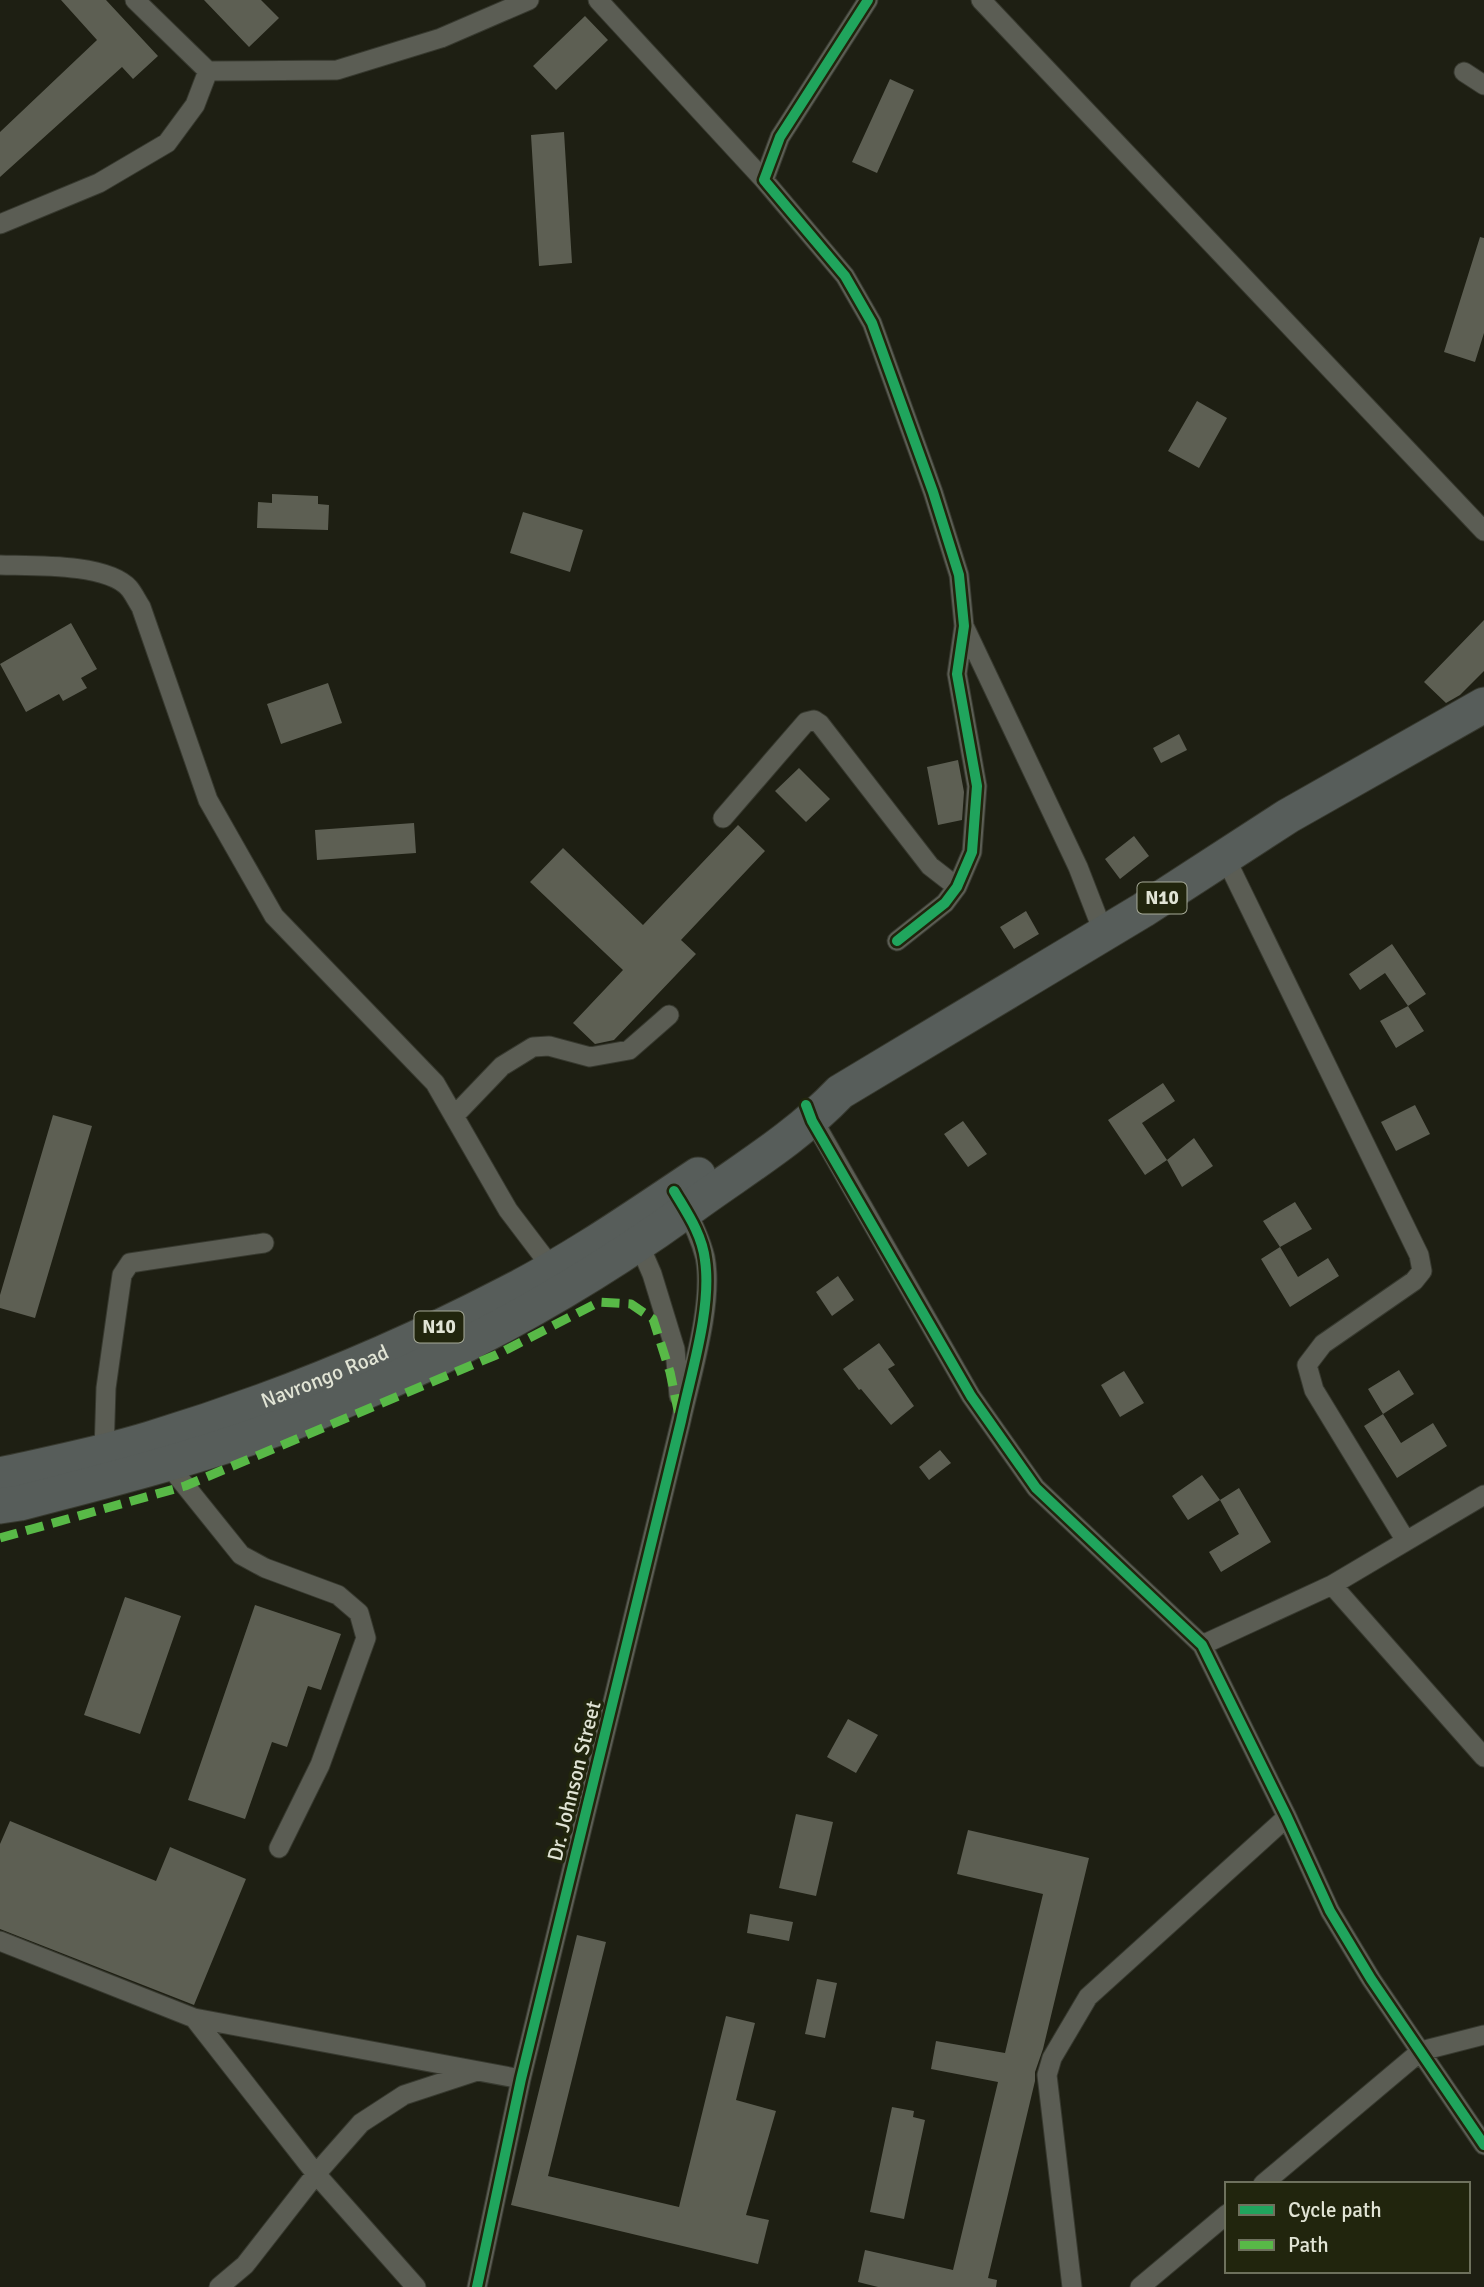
<svg xmlns="http://www.w3.org/2000/svg" width="1484" height="2287" viewBox="0 0 1484 2287" font-family="Signika,sans-serif">
  <style>
    .building { fill: #5d5f53 }
    .lines { fill: none; stroke-linecap: round; stroke-linejoin: round }
    .street-casing { stroke: #37392f; stroke-width: 21 }
    .highway-casing { stroke: #37392f; stroke-width: 37 }
    .street { stroke: #5b5d54; stroke-width: 19 }
    .highway { stroke: #575d5a; stroke-width: 35 }
    .quiet { stroke: #58b947; stroke-width: 9; stroke-dasharray: 18 9; stroke-linecap: butt }
    .cycleway-casing { stroke: #21250d; stroke-width: 15 }
    .cycleway { stroke: #20a55d; stroke-width: 10 }
    .labels { text-anchor: middle; dominant-baseline: central; stroke-width: 7; stroke-linejoin: round; paint-order: stroke }
    .shield { fill: #21250d; stroke: #a7ab99; stroke-width: 2 }
    .shield-label { font-size: 19px; font-weight: bold; fill: #e1e4d5 }
    .street-label { font-size: 21px; fill: #e1e4d5; stroke: #21250d }
  </style>
  <rect width="100%" height="100%" fill="#1e1f13"/>
  <path class="building" d="M61 0H106L158 56 133 79 122 67 0 177V132L97 40Z
    M204 0H261L279 18 249 47Z
    M585 16 608 40 556 90 533 66Z
    M890 79 914 90 877 173 852 162Z
    M564 132 572 263 539 266 531 135Z
    M1480 237 1484 238V333L1475 362 1444 352Z
    M1197 401 1227 418 1199 468 1168 451Z
    M272 494 318 496V504L329 505 328 530 257 528 258 502 272 503Z
    M523 512 583 530 570 572 510 553Z
    M1484 620V671L1460 695 1446 703 1424 682Z
    M71 623 97 669 81 678 87 688 63 701 59 694 26 712 0 664Z
    M328 683 342 723 281 744 267 704Z
    M1179 734 1187 750 1161 763 1153 748Z
    M958 760 964 792 962 820 938 825 927 767Z
    M799 768 830 799 806 822 775 791Z
    M414 823 416 853 317 860 315 830Z
    M738 825 765 851 681 940 696 954 614 1040 595 1044 573 1023 623 970 530 882 563 848 643 925Z
    M1134 836 1149 856 1120 879 1105 859Z
    M1026 911 1039 934 1014 949 1000 927Z
    M1392 944 1426 994 1408 1006 1385 973 1360 990 1349 974Z
    M1408 1006 1424 1031 1396 1048 1380 1021Z
    M1163 1083 1175 1101 1142 1123 1167 1160 1145 1175 1108 1120Z
    M1415 1105 1430 1134 1396 1151 1381 1122Z
    M53 1115 92 1126 35 1318 0 1308V1295Z
    M963 1121 987 1154 968 1167 944 1134Z
    M1194 1138 1213 1166 1182 1187 1167 1160Z
    M1295 1202 1312 1229 1280 1247 1263 1221Z
    M1280 1247 1298 1277 1328 1258 1339 1276 1290 1307 1261 1259Z
    M838 1276 854 1300 832 1316 816 1292Z
    M879 1343 895 1365 888 1369 914 1406 891 1425 861 1389 859 1390 843 1369Z
    M1399 1370 1414 1394 1383 1414 1368 1389Z
    M1124 1371 1144 1403 1120 1417 1101 1385Z
    M1383 1414 1401 1443 1433 1423 1447 1446 1397 1478 1364 1426Z
    M940 1450 951 1463 929 1480 919 1467Z
    M1202 1475 1220 1500 1188 1520 1172 1496Z
    M1239 1488 1271 1542 1221 1572 1209 1552 1239 1534 1220 1500Z
    M125 1597 181 1616 140 1734 84 1715Z
    M255 1605 341 1634 321 1690 308 1686 287 1747 272 1742 245 1819 188 1800Z
    M848 1719 878 1735 856 1773 827 1757Z
    M796 1814 833 1822 816 1896 779 1888Z
    M10 1821 156 1881 170 1847 246 1879 194 2005 0 1929V1844Z
    M968 1830 1089 1858 1043 2049 1035 2072V2081L988 2278 997 2280 996 2287H878L858 2282 865 2250 953 2270 998 2082 931 2069 936 2041 1005 2053 1043 1894 957 1874Z
    M750 1914 793 1922 789 1941 747 1933Z
    M577 1935 606 1942 548 2176 679 2207 726 2016 755 2023 736 2100 776 2111 746 2215 769 2220 758 2264 511 2205Z
    M817 1979 837 1983 825 2038 805 2034Z
    M892 2107 914 2111 913 2117 925 2120 904 2219 870 2212Z"/>
  <g class="lines">
    <g class="street-casing">
      <path id="street" d="M135 0 208 71 337 70 441 38 529 0
        M598 0 764 180
        M868 0 780 137 764 180 845 276 872 323 933 492 959 575 964 626 957 674 977 786 972 852 957 887 945 903 897 941
        M981 0 1484 531
        M1464 72 1484 85
        M0 224 99 183 167 143 195 105 208 71
        M0 565C32 566 106 563 129 588 134 594 137 601 141 607L208 800 274 916 435 1083 508 1210 552 1268
        M964 626 1078 867 1104 934
        M723 818 806 722 814 720 820 724 930 866 957 887
        M1225 857 1419 1255 1422 1271 1414 1281 1323 1344 1307 1365 1314 1390 1406 1541
        M809 1113 971 1396 1036 1488 1202 1645 1287 1817 1330 1911 1371 1979 1484 2145
        M455 1115 502 1066 533 1047 549 1046 590 1057 629 1050 669 1015
        M636 1237 652 1274 675 1349 679 1396
        M104 1452 106 1388 117 1310 122 1275 130 1263 264 1243
        M163 1458 241 1555 265 1568 338 1595 359 1613 366 1638 320 1765 279 1848
        M1332 1585 1484 1757
        M1202 1645 1332 1585 1484 1495
        M0 1941 194 2018 521 2079
        M194 2018 316 2174 416 2287
        M1263 2184 1421 2051 1484 2035
        M219 2287 245 2265 316 2174 361 2123 404 2095 474 2072
        M477 2287 521 2079 681 1421C691 1376 714 1302 705 1257 700 1237 692 1221 682 1203
        M1072 2287 1047 2075 1052 2058 1088 1997 1287 1817
        M1140 2287 1227 2214"/>
    </g>
    <g class="highway-casing">
      <g id="highway">
        <path id="s1" d="M0 1475C50 1464 101 1454 150 1439 272 1402 390 1354 504 1295 572 1261 635 1217 698 1175"/>
        <path d="M0 1506 20 1503C106 1481 191 1459 275 1429 300 1421 324 1409 348 1399 473 1347 584 1285 694 1205 745 1168 796 1138 840 1092L1143 910 1288 816 1484 705"/>
      </g>
    </g>
    <use href="#street" class="street"/>
    <use href="#highway" class="highway"/>
    <path class="quiet" d="M0 1538 185 1486 496 1355 599 1302 631 1304 653 1319 670 1372 679 1415"/>
    <g class="cycleway-casing">
      <path id="cycleway" d="M868 0 780 137 764 180 845 276 872 323 933 492 959 575 964 626 957 674 977 786 972 852 957 887 945 903 897 941
        M806 1105 812 1121 971 1396 1036 1488 1202 1645 1287 1817 1330 1911 1371 1979 1484 2145
        M477 2287 521 2079 681 1421C691 1373 712 1308 705 1260 702 1234 687 1213 674 1191"/>
    </g>
    <use href="#cycleway" class="cycleway"/>
  </g>
  <g class="labels">
    <g class="shield">
      <rect x="1137.5" y="882.5" width="49" height="31" rx="5"/>
      <rect x="414.5" y="1311.5" width="49" height="31" rx="5"/>
    </g>
    <g class="shield-label">
      <text x="1162" y="898">N10</text>
      <text x="439" y="1327">N10</text>
    </g>
    <g class="street-label">
      <text stroke="none"><textPath href="#s1" startOffset="340">Navrongo Road</textPath></text>
      <text transform="translate(574 1781) rotate(-76)">Dr. Johnson Street</text>
    </g>
  </g>
  <rect x="1225" y="2182" width="245" height="91" fill="#21250d" stroke="#6e715d" stroke-width="2"/>
  <rect x="1239" y="2205" width="35" height="10" fill="#20a55d" stroke="#6e715d" stroke-width="2"/>
  <text x="1288" y="2217" font-size="21" fill="#e1e4d5">Cycle path</text>
  <rect x="1239" y="2240" width="35" height="10" fill="#58b947" stroke="#6e715d" stroke-width="2"/>
  <text x="1288" y="2252" font-size="21" fill="#e1e4d5">Path</text>
</svg>
